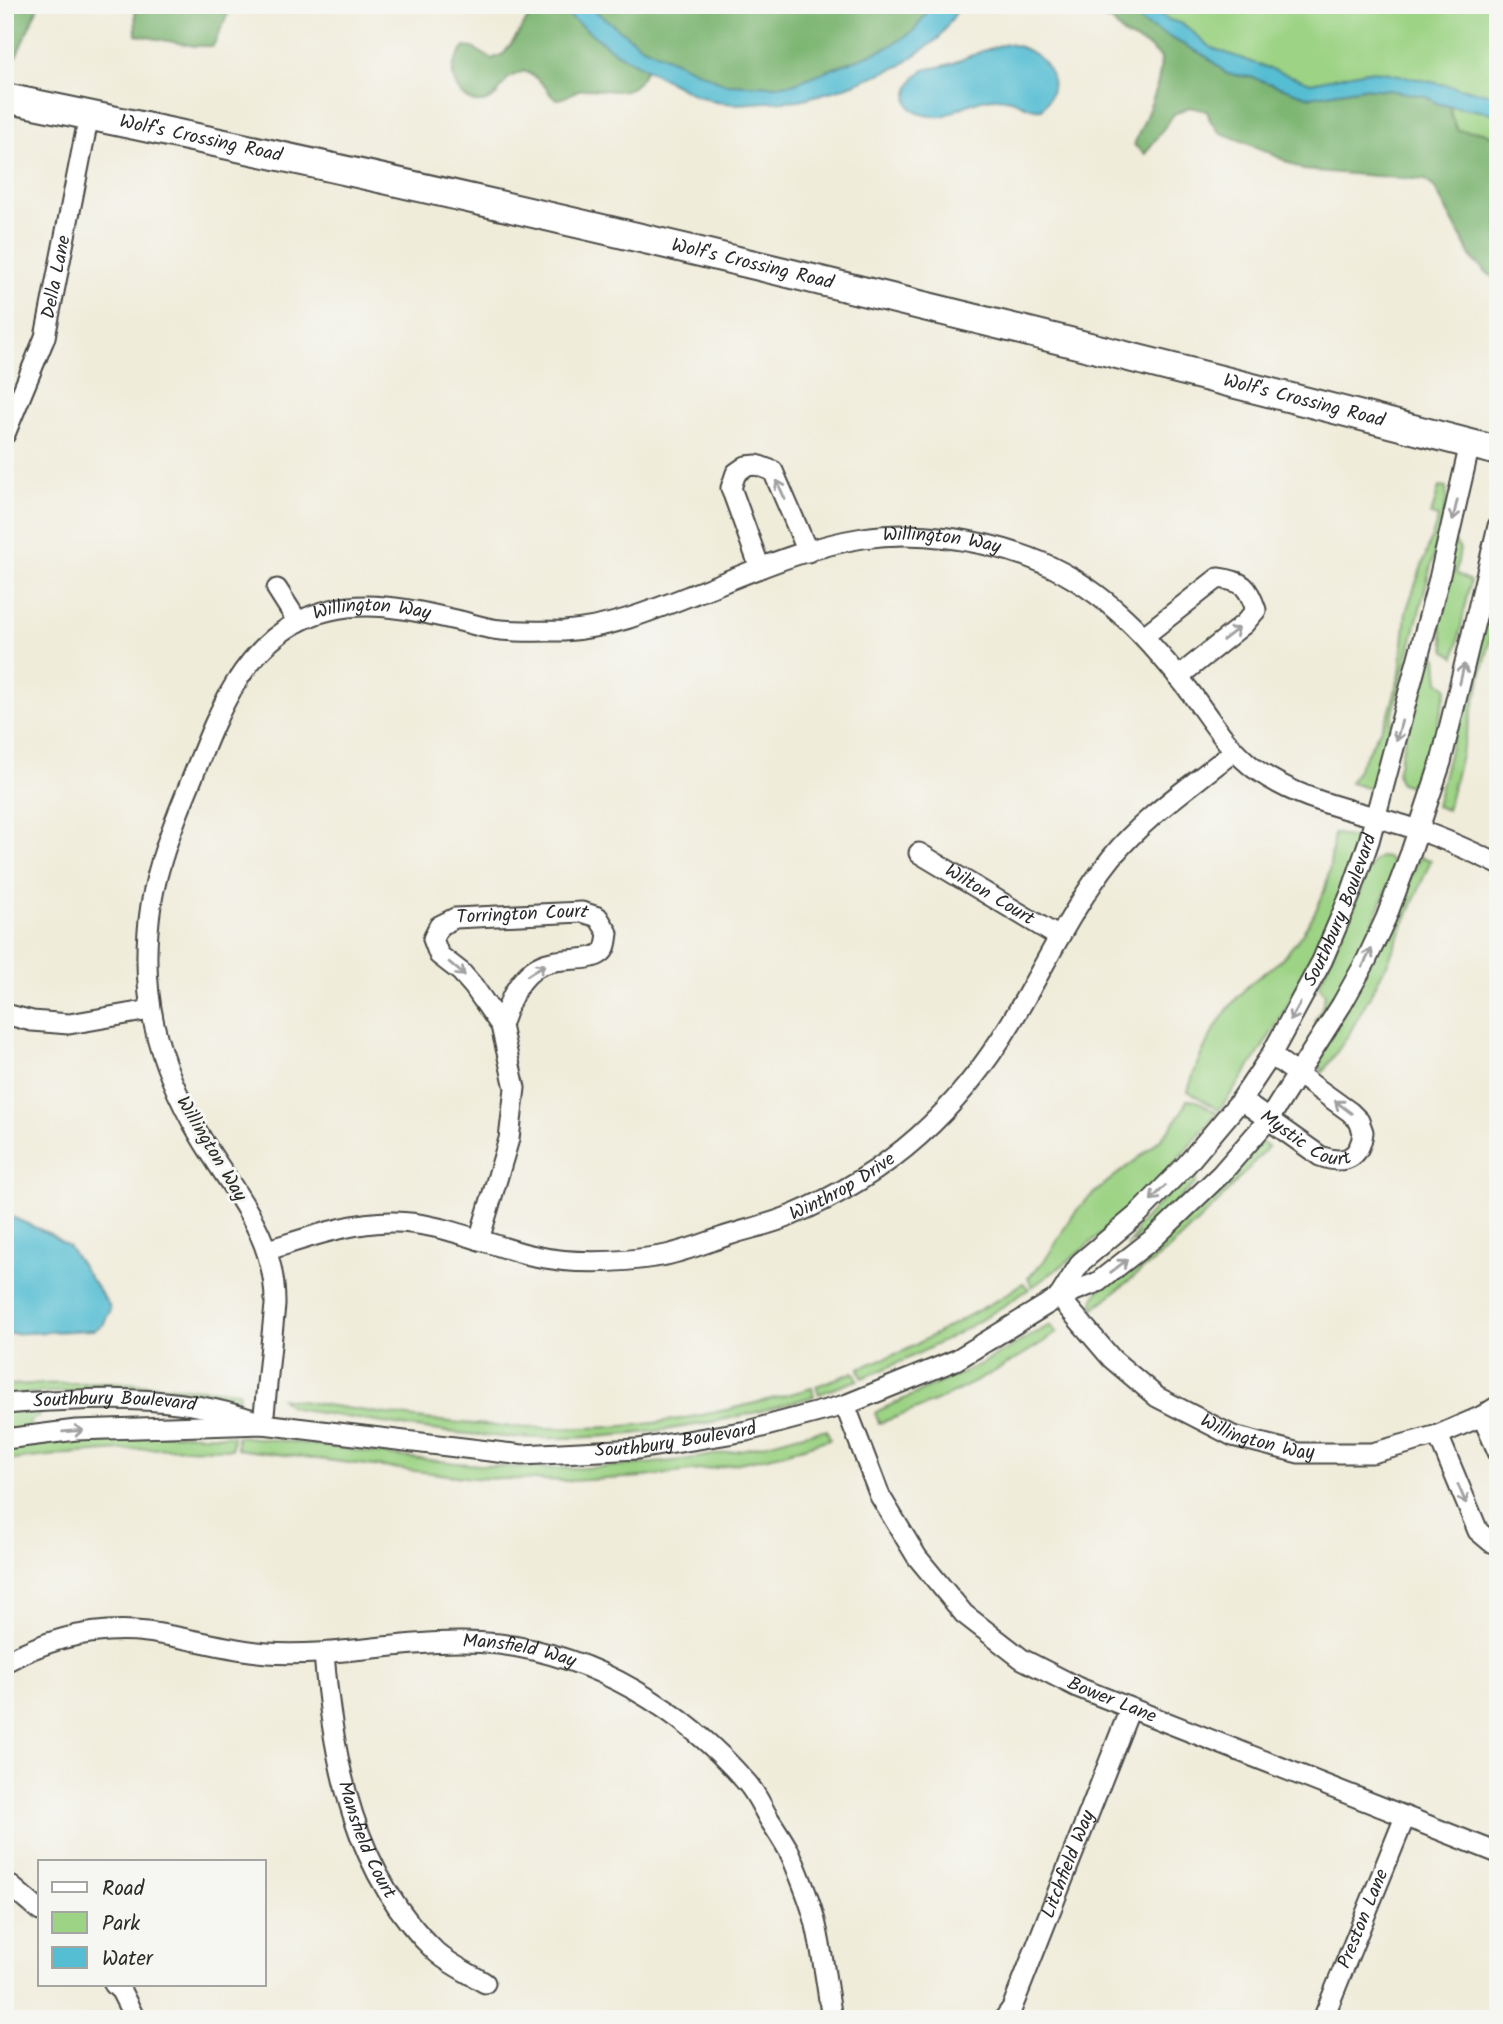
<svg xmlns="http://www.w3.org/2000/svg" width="1503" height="2024" viewBox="0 0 1503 2024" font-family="Kalam,sans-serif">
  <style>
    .green { fill: #9cd384; stroke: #647f58; stroke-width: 2 }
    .forest { fill: #7db572; stroke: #54704e; stroke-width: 2 }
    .water { fill: #56bed3; stroke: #40747f; stroke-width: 2 }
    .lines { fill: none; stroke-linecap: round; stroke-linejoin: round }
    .minor-casing { stroke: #494845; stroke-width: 23 }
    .secondary-casing { stroke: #494845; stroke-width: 32 }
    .minor { stroke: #fff; stroke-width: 19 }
    .secondary { stroke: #fff; stroke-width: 28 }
    .oneway { stroke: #a0a0a0 }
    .labels { text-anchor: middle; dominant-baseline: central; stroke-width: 6; stroke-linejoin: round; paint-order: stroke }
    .street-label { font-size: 19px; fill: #2b2b2b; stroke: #f6f6f2 }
  </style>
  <rect width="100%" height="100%" fill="#f6f6f2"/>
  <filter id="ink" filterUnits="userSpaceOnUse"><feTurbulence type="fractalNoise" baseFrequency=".0143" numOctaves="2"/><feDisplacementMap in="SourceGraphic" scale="14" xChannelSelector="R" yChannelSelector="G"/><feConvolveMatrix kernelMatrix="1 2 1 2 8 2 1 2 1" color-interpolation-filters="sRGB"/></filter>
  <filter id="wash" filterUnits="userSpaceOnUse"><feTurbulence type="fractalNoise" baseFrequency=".00686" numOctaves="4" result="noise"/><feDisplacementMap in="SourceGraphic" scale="28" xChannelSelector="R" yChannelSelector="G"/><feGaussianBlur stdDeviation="1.57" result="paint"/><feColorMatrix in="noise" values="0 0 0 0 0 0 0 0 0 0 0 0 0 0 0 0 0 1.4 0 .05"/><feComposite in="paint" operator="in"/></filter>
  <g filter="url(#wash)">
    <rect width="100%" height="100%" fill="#f0ecda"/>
    <path class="green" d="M1072 5H1498V181Z
      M1439 487 1446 488 1447 496 1441 527 1376 780 1371 789 1350 783 1389 714 1400 674 1406 612 1437 522 1438 517 1431 515Z
      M1454 541 1460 549 1456 573 1470 581 1455 657 1446 651 1441 627 1434 623Z
      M1498 558V610L1447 810 1436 806Z
      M1427 647 1437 658 1439 682 1447 688 1423 780 1414 787 1400 783 1397 773Z
      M1334 833 1357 839 1358 841C1355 866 1342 894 1332 917 1301 986 1265 1050 1219 1110L1188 1091C1199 1053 1219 1016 1246 988 1255 978 1266 972 1276 964 1295 947 1312 921 1322 897 1330 877 1331 855 1334 833Z
      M1380 857 1388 858 1393 864 1390 882 1361 951 1317 1029 1315 1020 1321 1010 1325 995 1319 985 1366 875 1373 862Z
      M1420 857 1431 860 1388 962 1348 1036 1322 1073 1319 1065 1321 1055Z
      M1187 1100 1197 1101 1217 1113C1164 1179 1102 1240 1032 1287L1028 1278C1035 1270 1043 1263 1049 1254 1059 1239 1066 1223 1078 1209 1112 1170 1167 1150 1187 1100Z
      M1259 1141 1268 1147 1217 1203 1169 1249 1092 1310 1094 1298 1099 1290Z
      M1208 1152V1156L1195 1173 1196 1183 1127 1247 1136 1233V1228Z
      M1023 1283 1029 1289C977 1325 921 1355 862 1378L859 1368 906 1350 1001 1298Z
      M1050 1325 1057 1333C1003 1369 941 1403 879 1423L875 1413 880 1410 981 1364Z
      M854 1372 858 1380 819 1394 816 1386Z
      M113 1382 239 1392 238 1399 230 1400C155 1391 80 1389 5 1395V1385Z
      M812 1388 814 1396C702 1431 585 1446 468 1434 412 1429 356 1418 300 1410L289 1406 281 1398C399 1417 516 1436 635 1425 696 1419 754 1404 812 1388Z
      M49 1408 31 1421 27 1429 5 1432V1411Z
      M823 1430H827L830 1439 777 1455 715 1468 644 1477 569 1481 472 1478 237 1449V1436C352 1447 466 1472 581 1468 638 1466 695 1460 750 1448 775 1443 798 1434 823 1430Z
      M172 1434 233 1436 232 1449C156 1446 81 1451 5 1461V1449L98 1437Z"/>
    <path class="forest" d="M5 5H39L11 68 5 76Z
      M135 5H232L213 46H195L136 35Z
      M535 5H555L615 52 646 69C632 102 610 88 583 89 574 89 562 104 553 97 550 95 549 91 546 88 540 80 533 75 524 71 519 73 513 75 509 78 503 83 500 91 495 96 479 109 461 100 455 83 449 68 456 58 465 47L473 48 492 59C493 58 502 55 503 54 508 50 533 12 535 5Z
      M587 5H932L914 31 887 48 795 83 776 86 725 84 641 46Z
      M1098 5H1120L1146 25 1206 56 1227 74 1251 77 1310 97 1362 88 1388 90 1425 96 1439 104 1450 106 1451 115 1457 130C1476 133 1483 126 1498 142V282L1474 261 1434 187 1425 180 1303 170 1266 151 1219 132 1210 120 1207 111 1189 107 1174 114 1145 154 1134 145C1145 117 1161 88 1161 58L1148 46 1124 35Z"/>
    <path class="water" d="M555 5H587L641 46 725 84 776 86 795 83 887 48 914 31 932 5H961L939 38 900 66 840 89 800 100 736 104 715 102 693 94 646 69 615 52Z
      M1120 5H1150L1169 20 1183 24 1212 48 1311 83 1366 71 1384 72 1498 96V114L1439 104 1425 96 1388 90 1362 88 1310 97 1251 77 1227 74 1206 56 1146 25Z
      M1008 44C1041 49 1068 78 1042 109 1031 111 1022 103 1011 100 983 93 967 106 943 116 925 117 901 113 909 90 911 83 915 76 921 72 929 67 938 68 947 65 968 58 986 47 1008 44Z
      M5 1214 50 1234 68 1246 109 1305 110 1310 103 1325 94 1330 5 1334Z"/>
  </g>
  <g filter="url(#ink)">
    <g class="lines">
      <g class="minor-casing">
        <g id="minor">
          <path id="s1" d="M5 434 45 337 89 115"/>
          <path d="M760 568 731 488 736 473 746 466 757 465 773 471 808 552"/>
          <path d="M277 589 298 622"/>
          <path d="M1144 636 1218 578C1243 581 1248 586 1256 610L1244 624 1178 677"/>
          <path id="s2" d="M919 853 1059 937"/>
          <path d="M5 1014 32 1021 69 1024 150 1010"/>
          <path id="s3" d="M1241 1100 1320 1156C1344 1165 1360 1159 1363 1132L1359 1121 1350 1112 1271 1055"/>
          <path id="s4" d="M479 1240 509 1139 515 1088 501 1026 474 987 461 972 439 955 433 939 439 926 455 918 582 912 598 917 608 933C607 939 607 949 601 953 588 964 553 954 533 970 515 984 508 1005 501 1026"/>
          <path id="s5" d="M268 1250C307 1238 350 1222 391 1222 437 1221 485 1244 530 1255 573 1265 618 1263 661 1256 684 1252 707 1242 729 1235 750 1228 772 1224 792 1215 890 1174 958 1111 1012 1021 1045 966 1072 907 1112 857 1145 816 1193 785 1234 751"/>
          <path id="s6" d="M1059 1297 1081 1262 1138 1214 1187 1164 1241 1100 1271 1055 1322 961 1351 893 1369 841 1439 579 1470 444"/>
          <path id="s7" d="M1059 1297 1112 1359 1157 1397 1233 1436 1299 1453H1372L1438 1435 1482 1416 1498 1406"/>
          <path id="s8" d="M5 1404C87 1398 174 1393 253 1420"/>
          <path id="s9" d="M845 1405 880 1496 917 1557 964 1614 1022 1659 1077 1687 1498 1853"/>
          <path d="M1482 1416 1498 1452"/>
          <path id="s10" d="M263 1424 275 1305C276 1235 233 1192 200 1136 156 1061 138 991 151 905 158 863 173 825 189 786 214 725 235 657 296 623 349 594 405 608 460 621 473 624 487 629 501 630 521 632 543 631 564 631 610 628 651 611 694 594 748 573 805 547 863 538 917 530 978 539 1028 557 1097 582 1144 633 1188 689 1209 717 1226 747 1255 769 1305 805 1364 811 1421 831 1447 840 1473 852 1498 864"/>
          <path d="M1438 1435 1478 1531 1491 1542 1498 1543"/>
          <path id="s11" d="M5 1439 76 1430 263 1424 522 1455 638 1449 747 1431 845 1405 956 1360 1059 1297 1098 1282 1154 1238 1221 1174 1269 1119 1342 1004 1366 961 1386 918 1411 852 1441 762 1498 526"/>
          <path id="s12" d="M324 1654C333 1761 354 1874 436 1952 449 1964 469 1973 485 1983"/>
          <path id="s13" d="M5 1662C50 1638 96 1626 147 1632 187 1637 227 1650 267 1653 345 1658 422 1635 499 1644 596 1656 684 1710 747 1783 756 1793 762 1807 769 1819 777 1831 785 1843 791 1855 800 1877 811 1902 816 1925 823 1956 827 1988 832 2019"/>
          <path d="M5 1881 40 1911"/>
          <path d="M114 1984 121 1991 135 2019"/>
          <path id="s14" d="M1004 2019 1012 2008 1130 1709"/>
          <path id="s15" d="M1323 2019 1405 1817"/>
        </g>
      </g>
      <g class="secondary-casing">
        <g id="secondary">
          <path id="s16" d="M5 98C506 200 1003 323 1498 451"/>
        </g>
      </g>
      <use href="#minor" class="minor"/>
      <use href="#secondary" class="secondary"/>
    </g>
    <defs><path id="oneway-shaft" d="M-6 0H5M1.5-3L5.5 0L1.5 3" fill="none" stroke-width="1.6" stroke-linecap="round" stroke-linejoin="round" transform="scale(1.75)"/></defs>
    <g class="oneway">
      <use href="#oneway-shaft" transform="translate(781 490) rotate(-113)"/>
      <use href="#oneway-shaft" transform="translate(1455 510) rotate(103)"/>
      <use href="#oneway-shaft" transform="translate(1231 634) rotate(-38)"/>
      <use href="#oneway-shaft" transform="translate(1462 674) rotate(-77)"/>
      <use href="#oneway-shaft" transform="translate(1399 731) rotate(105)"/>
      <use href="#oneway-shaft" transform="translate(1367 958) rotate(-63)"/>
      <use href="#oneway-shaft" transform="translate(457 969) rotate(41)"/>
      <use href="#oneway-shaft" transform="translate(536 970) rotate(-33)"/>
      <use href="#oneway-shaft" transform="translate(1295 1012) rotate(119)"/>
      <use href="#oneway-shaft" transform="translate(1343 1107) rotate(-143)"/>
      <use href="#oneway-shaft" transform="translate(1158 1193) rotate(135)"/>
      <use href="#oneway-shaft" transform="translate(1119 1266) rotate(-38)"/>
      <use href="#oneway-shaft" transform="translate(73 1431) rotate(-5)"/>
      <use href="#oneway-shaft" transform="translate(1462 1494) rotate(67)"/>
    </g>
  </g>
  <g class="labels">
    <g class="street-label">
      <text stroke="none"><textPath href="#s16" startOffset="200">Wolf's Crossing Road</textPath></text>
      <text stroke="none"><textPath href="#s16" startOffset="766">Wolf's Crossing Road</textPath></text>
      <text stroke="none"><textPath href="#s1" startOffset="166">Della Lane</textPath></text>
      <text stroke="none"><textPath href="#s16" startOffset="1334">Wolf's Crossing Road</textPath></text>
      <text stroke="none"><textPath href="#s10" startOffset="1540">Willington Way</textPath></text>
      <text stroke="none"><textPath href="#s10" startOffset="952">Willington Way</textPath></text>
      <text stroke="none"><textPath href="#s2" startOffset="82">Wilton Court</textPath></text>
      <text stroke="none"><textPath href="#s6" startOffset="485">Southbury Boulevard</textPath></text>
      <text stroke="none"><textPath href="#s4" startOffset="432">Torrington Court</textPath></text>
      <text stroke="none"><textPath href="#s3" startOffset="77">Mystic Court</textPath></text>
      <text transform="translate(211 1149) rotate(59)">Willington Way</text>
      <text stroke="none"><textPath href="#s5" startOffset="597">Winthrop Drive</textPath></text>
      <text stroke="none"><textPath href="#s8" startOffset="110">Southbury Boulevard</textPath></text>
      <text stroke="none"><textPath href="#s7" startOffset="250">Willington Way</textPath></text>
      <text stroke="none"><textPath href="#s11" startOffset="674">Southbury Boulevard</textPath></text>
      <text stroke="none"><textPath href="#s13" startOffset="523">Mansfield Way</textPath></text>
      <text stroke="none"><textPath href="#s9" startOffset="415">Bower Lane</textPath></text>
      <text stroke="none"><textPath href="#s12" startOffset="192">Mansfield Court</textPath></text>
      <text stroke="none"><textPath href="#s14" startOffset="168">Litchfield Way</textPath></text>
      <text stroke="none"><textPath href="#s15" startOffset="108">Preston Lane</textPath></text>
    </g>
  </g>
  <rect width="1503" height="2024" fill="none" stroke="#f6f6f2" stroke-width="28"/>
  <rect x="38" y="1860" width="228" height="126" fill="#f6f6f2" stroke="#a5a5a2" stroke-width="2"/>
  <rect x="52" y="1882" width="35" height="10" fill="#ffffff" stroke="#a5a5a2" stroke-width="2"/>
  <text x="102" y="1895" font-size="21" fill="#2b2b2b">Road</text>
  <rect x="52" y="1912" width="35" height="21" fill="#9cd384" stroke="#a5a5a2" stroke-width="2"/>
  <text x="102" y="1930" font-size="21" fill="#2b2b2b">Park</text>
  <rect x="52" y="1947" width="35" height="21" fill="#56bed3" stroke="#a5a5a2" stroke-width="2"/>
  <text x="102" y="1965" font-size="21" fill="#2b2b2b">Water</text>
</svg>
